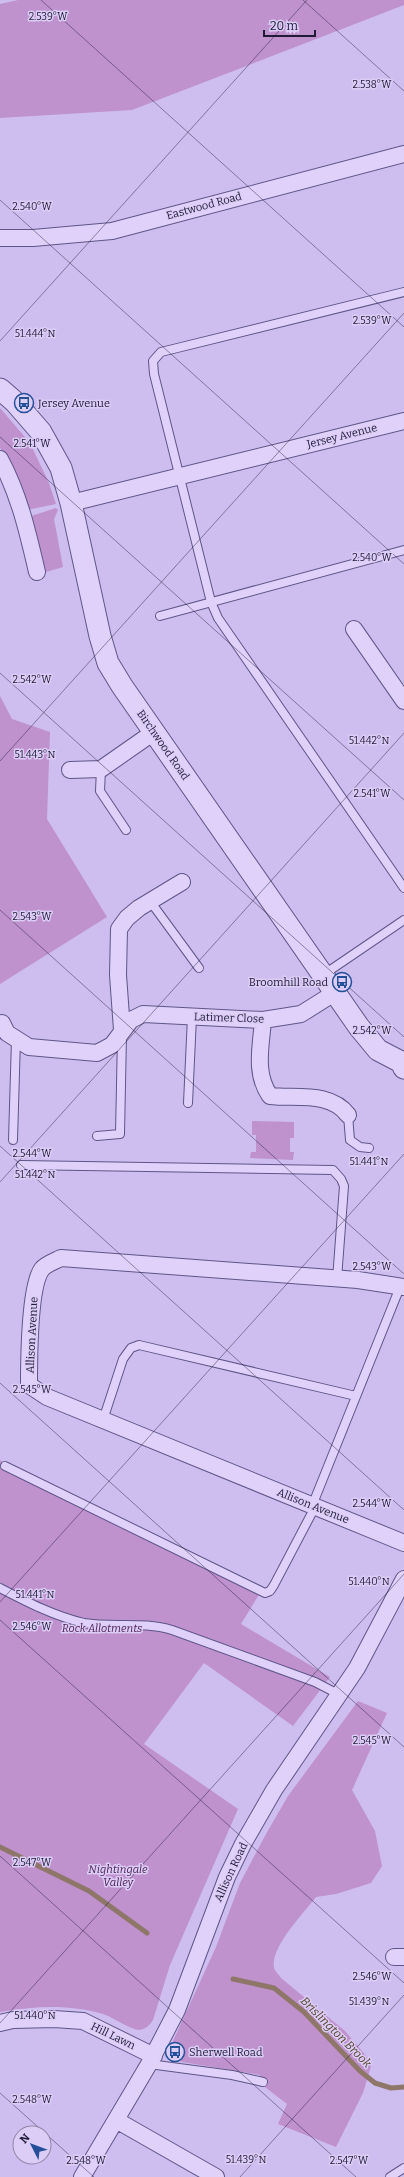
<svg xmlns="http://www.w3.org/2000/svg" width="404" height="2177" viewBox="0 0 404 2177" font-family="Bitter,serif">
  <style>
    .green { fill: #bf91cd }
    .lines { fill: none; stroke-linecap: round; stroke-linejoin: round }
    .stream { stroke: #8e7769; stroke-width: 5 }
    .service-casing { stroke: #5e5688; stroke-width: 10 }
    .minor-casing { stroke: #5e5688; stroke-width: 18 }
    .tertiary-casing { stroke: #5e5688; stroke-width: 23 }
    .service { stroke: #dfd1fa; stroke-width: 8 }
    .minor { stroke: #dfd1fa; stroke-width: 16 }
    .tertiary { stroke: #dfd1fa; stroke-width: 21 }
    .ticks { fill: none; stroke: #1f1b37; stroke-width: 1; stroke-opacity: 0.45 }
    .labels { text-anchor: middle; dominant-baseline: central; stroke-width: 3; stroke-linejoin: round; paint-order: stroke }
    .street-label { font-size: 11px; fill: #1f1b37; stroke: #dccdf7 }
    .poi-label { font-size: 11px; fill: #1f1b37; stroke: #dccdf7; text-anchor: start }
    .park-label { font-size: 11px; font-style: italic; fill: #4e2154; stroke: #dccdf7 }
    .water-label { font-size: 12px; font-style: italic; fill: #57442a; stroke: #dccdf7 }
    .ticks-label { font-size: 10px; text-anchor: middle; fill: #1f1b37; stroke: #dccdf7; stroke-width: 3; stroke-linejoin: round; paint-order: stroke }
  </style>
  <rect width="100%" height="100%" fill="#cebeef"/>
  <path class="green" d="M18 0H404V5L132 110 0 118V4Z
    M0 408 30 443 49 483 56 504 27 510 9 460 0 448Z
    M56 508 58 510 54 519 63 567 46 572 28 517Z
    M0 696 12 719 50 732 47 819 107 917 0 984Z
    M252 1121 294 1122V1138H290V1152H294L293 1160 250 1158 251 1152H256V1135H252Z
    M0 1460 9 1468 260 1593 241 1624 330 1677 293 1726 204 1663 144 1744 238 1809 170 1965 153 2020C150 2025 146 2029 139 2030 132 2030 112 2017 103 2014 69 2004 35 2006 0 2012Z
    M358 1701 387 1713 352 1790 375 1831 382 1866 371 1883 336 1894 316 1897C304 1913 270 1947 274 1968 275 1971 279 1975 281 1978L345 2031 372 2063 363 2093 336 2147 278 2124 287 2104 261 2084 260 2075 182 2062 167 2054 216 1947 240 1883 266 1834 288 1796Z"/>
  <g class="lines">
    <path class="stream" d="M0 1847 89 1891 147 1933
      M233 1979 274 1988 304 2012 360 2071 375 2083 391 2088 404 2087"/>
    <g class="service-casing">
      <path id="service" d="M404 292 161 352 153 361 154 374 211 602 218 618 404 888
        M160 616 404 550
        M101 769 100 791 126 830
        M150 901 199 968
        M323 975 404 920
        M188 1103 192 1017
        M348 1115 350 1140 360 1147 369 1148
        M97 1136 120 1134 122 1035
        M13 1140 16 1039
        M21 1165 333 1170 341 1179 344 1186 337 1279
        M103 1420 123 1359 131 1348 139 1345 356 1396
        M5 1466 265 1593 270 1591 274 1585 315 1507
        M312 1506 400 1287
        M0 1588C27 1602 54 1616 84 1623 113 1628 143 1621 172 1630L315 1682 340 1695
        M149 2064 232 2075 263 2082
        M390 2177 404 2168"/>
    </g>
    <g class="minor-casing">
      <path id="minor" d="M0 238H33L112 231 404 154
        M0 459C19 494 28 533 37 572
        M71 503 404 421
        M354 629 404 701
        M70 770 101 769 154 732
        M263 1020C261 1047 254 1073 270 1096 296 1099 330 1091 348 1115
        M2 1023 7 1033 29 1047 97 1053 112 1045 131 1020 143 1014 263 1020 301 1014 336 992
        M122 1030 118 975 119 929 127 918 139 908 182 882
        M404 1287 358 1280 61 1258C55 1261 46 1264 42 1269 29 1286 29 1362 29 1385L47 1397 404 1543
        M394 1957H404
        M0 2023 13 2020 54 2019 83 2021 154 2056
        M116 2120 216 2177
        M82 2177 149 2064 177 2010 227 1877 243 1844 274 1790 357 1668 404 1579"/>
    </g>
    <g class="tertiary-casing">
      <path id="tertiary" d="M0 389 15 402 41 432 61 468 71 503 100 636 108 663 122 686 359 1027 378 1050 401 1062 404 1068"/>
    </g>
    <use href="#service" class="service"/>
    <use href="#minor" class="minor"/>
    <use href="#tertiary" class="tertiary"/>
  </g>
  <path class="ticks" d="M41 0 404 327M303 0 404 91M0 200 404 564M0 341 307 0M0 437 404 800M0 673 404 1037M0 761 404 313M0 910 404 1274M0 1146 404 1510M0 1182 404 733M0 1383 404 1747M0 1602 404 1154M0 1620 404 1983M0 1856 356 2177M0 2023 404 1574M0 2093 94 2177M240 2177 404 1995"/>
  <defs>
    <g id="bus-ring" transform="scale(1)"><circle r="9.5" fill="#dccdf7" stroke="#244f99" stroke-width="1.5"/><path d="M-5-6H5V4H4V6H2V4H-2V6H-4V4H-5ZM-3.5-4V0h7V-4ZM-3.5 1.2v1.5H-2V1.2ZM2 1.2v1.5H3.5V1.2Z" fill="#244f99"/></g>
  </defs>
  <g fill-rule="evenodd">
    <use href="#bus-ring" x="24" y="403"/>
    <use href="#bus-ring" x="342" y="982"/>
    <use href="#bus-ring" x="175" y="2052"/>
  </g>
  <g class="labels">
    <g class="street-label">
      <text transform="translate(204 206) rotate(-15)">Eastwood Road</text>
      <text transform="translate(342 436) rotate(-14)">Jersey Avenue</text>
      <text transform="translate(163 745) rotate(55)">Birchwood Road</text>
      <text transform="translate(229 1018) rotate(2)">Latimer Close</text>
      <text transform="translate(32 1335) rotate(-87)">Allison Avenue</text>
      <text transform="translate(313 1506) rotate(22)">Allison Avenue</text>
      <text transform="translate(231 1872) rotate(-65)">Allison Road</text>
      <text transform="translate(113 2036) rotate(26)">Hill Lawn</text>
    </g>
    <g class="poi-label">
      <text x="38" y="403">Jersey Avenue</text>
      <text x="328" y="982" text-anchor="end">Broomhill Road</text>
      <text x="189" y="2052">Sherwell Road</text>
    </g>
    <g class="park-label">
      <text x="102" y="1628">Rock Allotments</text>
      <text x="118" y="1869">Nightingale<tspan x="118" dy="13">Valley</tspan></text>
    </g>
    <g class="water-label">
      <text transform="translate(336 2032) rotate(45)">Brislington Brook</text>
    </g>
  </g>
  <g class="ticks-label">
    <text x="48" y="20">2.539°W</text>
    <text x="372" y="88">2.538°W</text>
    <text x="32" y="210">2.540°W</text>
    <text x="372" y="324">2.539°W</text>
    <text x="35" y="337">51.444°N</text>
    <text x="32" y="447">2.541°W</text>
    <text x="372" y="561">2.540°W</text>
    <text x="32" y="683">2.542°W</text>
    <text x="369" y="744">51.442°N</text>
    <text x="35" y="758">51.443°N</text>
    <text x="372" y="797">2.541°W</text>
    <text x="32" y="920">2.543°W</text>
    <text x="372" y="1034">2.542°W</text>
    <text x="32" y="1157">2.544°W</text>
    <text x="369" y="1165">51.441°N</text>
    <text x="35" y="1178">51.442°N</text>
    <text x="372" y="1270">2.543°W</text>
    <text x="32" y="1393">2.545°W</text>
    <text x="372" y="1507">2.544°W</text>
    <text x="369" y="1585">51.440°N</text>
    <text x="35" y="1598">51.441°N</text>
    <text x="32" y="1630">2.546°W</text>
    <text x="372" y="1744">2.545°W</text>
    <text x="32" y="1866">2.547°W</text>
    <text x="372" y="1980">2.546°W</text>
    <text x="369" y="2005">51.439°N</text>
    <text x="35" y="2019">51.440°N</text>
    <text x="32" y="2103">2.548°W</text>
    <text x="246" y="2163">51.439°N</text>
    <text x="86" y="2164">2.548°W</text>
    <text x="349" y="2164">2.547°W</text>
  </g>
  <g transform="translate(32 2145) rotate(312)"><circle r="19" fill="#dccdf7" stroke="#9086aa"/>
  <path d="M0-3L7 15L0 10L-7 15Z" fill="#244f99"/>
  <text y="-6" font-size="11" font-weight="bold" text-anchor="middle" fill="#1f1b37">N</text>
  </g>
  <path d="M264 30v6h51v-6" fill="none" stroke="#1f1b37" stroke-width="2"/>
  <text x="270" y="30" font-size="12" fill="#1f1b37" stroke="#dccdf7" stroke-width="3" paint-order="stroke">20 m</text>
</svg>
